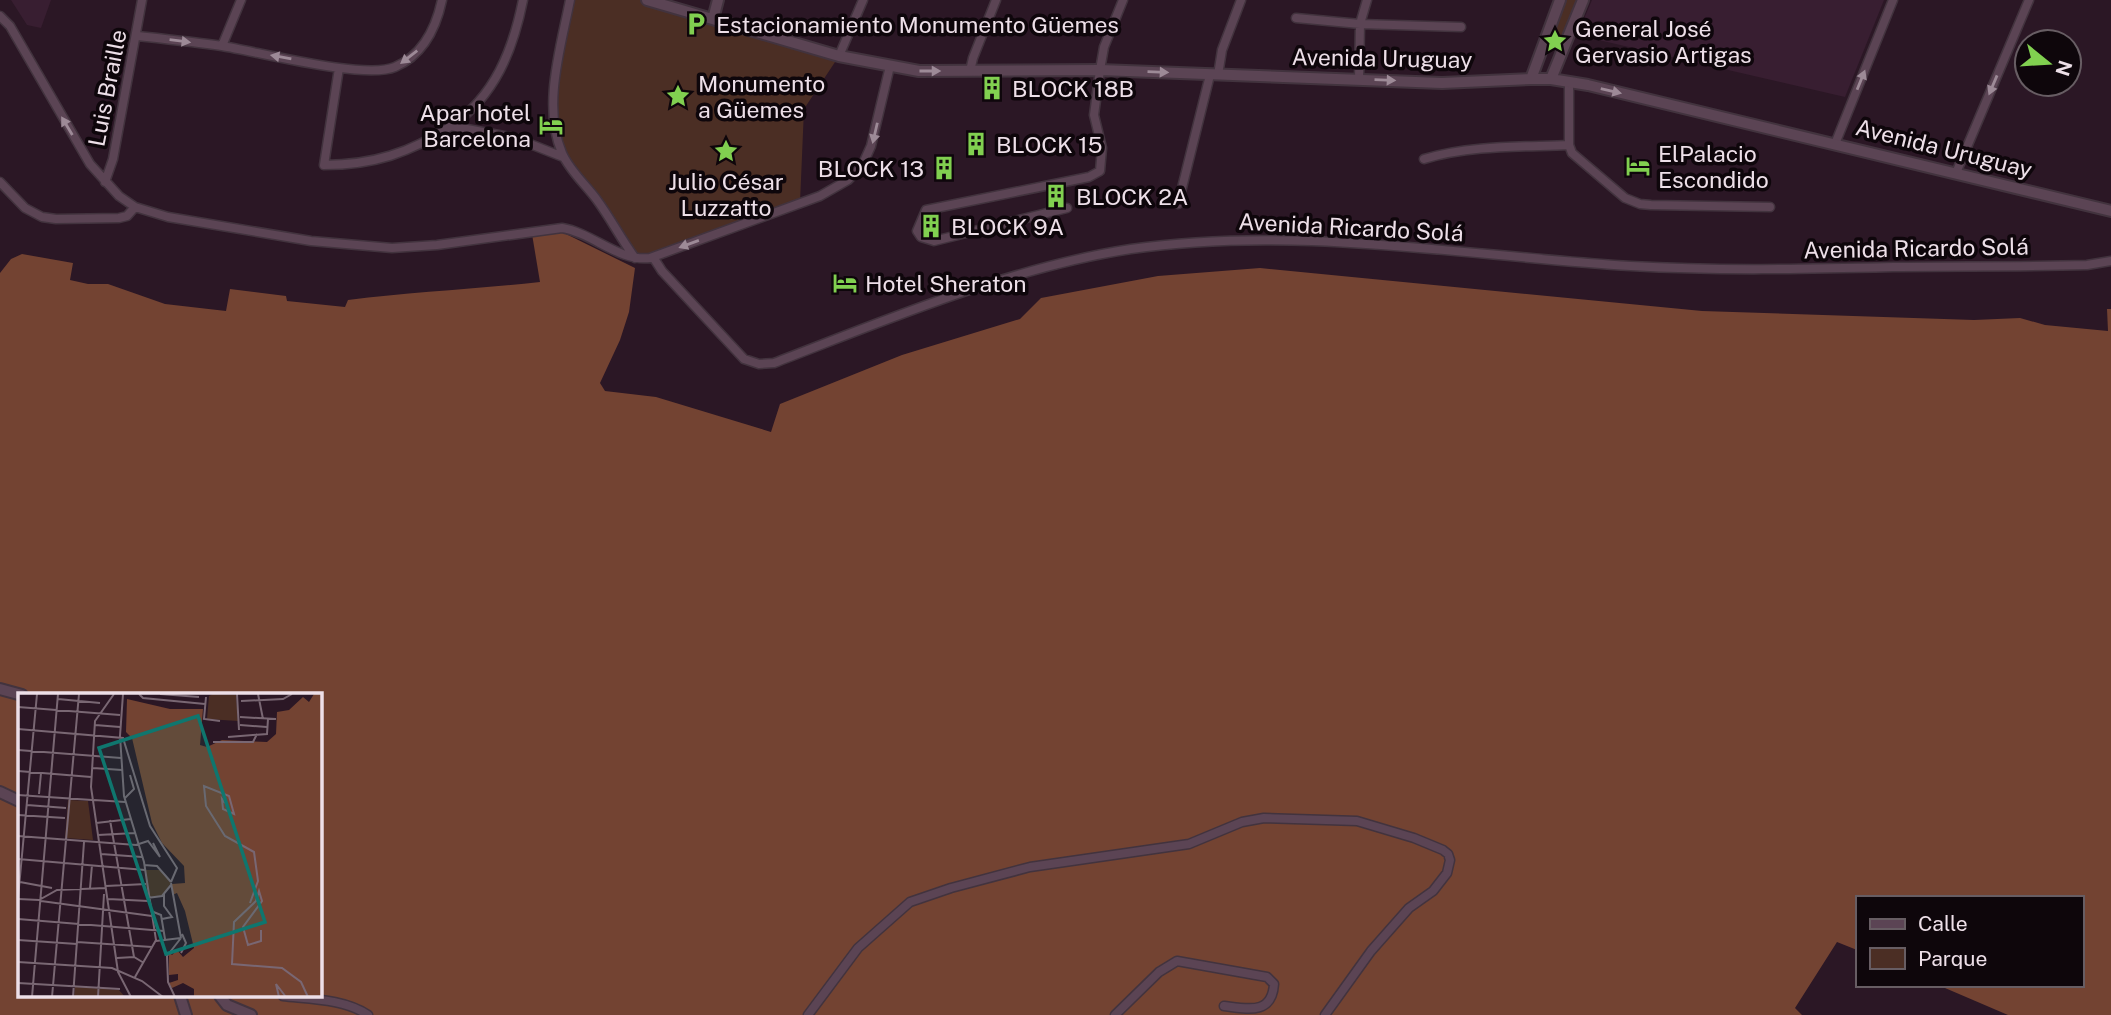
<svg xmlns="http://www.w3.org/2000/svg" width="2111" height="1015" viewBox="0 0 2111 1015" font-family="'Public Sans',sans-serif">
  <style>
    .built { fill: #381e31 }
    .green { fill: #4b2e24 }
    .forest { fill: #734332; fill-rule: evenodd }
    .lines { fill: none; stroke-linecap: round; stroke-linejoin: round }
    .minor-casing { stroke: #42333e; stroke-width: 11 }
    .tertiary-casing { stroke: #42333e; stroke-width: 14 }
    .minor { stroke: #5b4454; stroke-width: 8 }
    .tertiary { stroke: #5b4454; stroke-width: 10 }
    .oneway { fill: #9d8a97 }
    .labels { text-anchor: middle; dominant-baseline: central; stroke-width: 7; stroke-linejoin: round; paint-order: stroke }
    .poi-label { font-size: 23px; fill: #eddfe8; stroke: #0e060b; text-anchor: start }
    .street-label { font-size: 23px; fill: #eddfe8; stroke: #0e060b }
    .inset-road { fill: none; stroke: #796773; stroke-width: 2 }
    .view { fill: #0f766e; fill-opacity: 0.15; stroke: #0f766e; stroke-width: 3.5 }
    .inset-edge { fill: none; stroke: #eddfe8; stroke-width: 3.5 }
  </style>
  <rect width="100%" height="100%" fill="#2b1725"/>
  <path class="built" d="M11 0H51L41 28 27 25Z
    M1592 0H1884L1845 97 1577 35Z"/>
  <path class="green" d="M570 0H649L839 56 804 109 800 203 663 254 640 256 633 251 563 157 556 134 557 64Z
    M1565 0H1578L1560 44 1557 46 1549 41Z"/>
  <path class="forest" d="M562 232 635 268 629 312 620 340 600 383 605 391 656 397 771 432 780 404 902 355 1020 319 1041 298 1158 276 1260 268 1702 311 1974 320 2020 318 2045 325 2108 331 2107 309H2111V1015H2008L1938 985H2081V898H1857V950L1837 942 1795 1008 1802 1015H0V273L11 259 22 254 73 263 70 280 88 284H108L165 304 226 311 230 289 286 296 287 301 345 307 348 300C412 292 476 289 540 282L532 234ZM19 695H320V996H19Z"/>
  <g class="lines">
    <g class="minor-casing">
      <path id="minor" d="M570 0C561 47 542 106 562 153 569 170 586 185 597 200 611 219 621 239 635 258
        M0 16 10 26 90 164 119 196 135 207 168 217 311 241 392 248 437 245 562 228C593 233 619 262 650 258L820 196 848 180 862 166 871 146 890 66
        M1296 18 1360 24 1461 27
        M137 36C165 39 194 42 222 46 259 52 365 80 395 67 423 55 436 28 442 0
        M222 46 241 0
        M839 56 863 0
        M339 68 324 165C373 165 410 153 451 126L515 138 563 157
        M970 71 973 58 996 0
        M1218 75 1222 50 1241 0
        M1359 79 1360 24 1367 0
        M1569 82V145L1572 153 1625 198 1640 204 1651 205 1770 207
        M451 126C495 96 513 50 523 0
        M1835 144 1893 0
        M1424 159C1470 145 1521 147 1569 145
        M1956 173 2029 0
        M0 182 25 208 42 217 56 219 119 218 127 216 135 207
        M105 182 113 159 142 0
        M1178 204 1210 75
        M1067 208 934 241 921 237 917 231 926 210 1089 177 1100 171 1102 148 1094 115 1100 70 1104 47 1123 0
        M653 257 662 271 744 359 759 364 774 363C886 320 1012 267 1131 249 1297 225 1465 256 1631 266 1718 271 1806 269 1893 267 1957 266 2022 267 2087 265L2111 261
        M283 996C310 999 345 999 368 1015
        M808 1015 858 948 910 902 951 888 1030 867 1189 844 1242 822 1264 818 1357 821 1414 838 1443 850 1448 854 1450 860 1447 873 1433 891 1409 908 1371 951 1325 1015
        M1115 1015 1159 972 1177 961 1267 977 1274 984C1272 1015 1248 1009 1224 1006"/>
    </g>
    <g class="tertiary-casing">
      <path id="tertiary" d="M647 0 839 56 919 71 1100 70 1442 83 1531 79H1551L1588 85 2111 211
        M713 19 718 0
        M1531 79 1560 0
        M1551 79 1583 0
        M0 689 22 695
        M0 792 19 801
        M180 996 186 1015
        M220 996 227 1005 251 1015"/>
    </g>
    <use href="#minor" class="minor"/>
    <use href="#tertiary" class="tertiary"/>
  </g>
  <defs><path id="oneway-solid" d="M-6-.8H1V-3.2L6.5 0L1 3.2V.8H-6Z" transform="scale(1.75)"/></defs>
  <g class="oneway">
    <use href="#oneway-solid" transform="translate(180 41) rotate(7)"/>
    <use href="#oneway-solid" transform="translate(281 57) rotate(-170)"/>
    <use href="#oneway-solid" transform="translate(409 57) rotate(142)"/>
    <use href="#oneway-solid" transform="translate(930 71)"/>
    <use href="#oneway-solid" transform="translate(1158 72) rotate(2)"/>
    <use href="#oneway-solid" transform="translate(1385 80) rotate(2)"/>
    <use href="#oneway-solid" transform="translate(1861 80) rotate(-68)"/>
    <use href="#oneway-solid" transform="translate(1993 85) rotate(113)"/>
    <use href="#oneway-solid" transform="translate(1611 91) rotate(13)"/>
    <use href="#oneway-solid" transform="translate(67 126) rotate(-121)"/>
    <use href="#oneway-solid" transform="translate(875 133) rotate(103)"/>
    <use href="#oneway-solid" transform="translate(689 244) rotate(160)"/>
  </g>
  <defs>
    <g id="parking-bare" transform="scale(1.89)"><path d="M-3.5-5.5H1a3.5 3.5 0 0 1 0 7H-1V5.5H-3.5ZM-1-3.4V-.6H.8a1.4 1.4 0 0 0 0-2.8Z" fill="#81d050" stroke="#0e060b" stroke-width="2.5" paint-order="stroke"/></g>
    <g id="sight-bare" transform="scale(1.89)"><path d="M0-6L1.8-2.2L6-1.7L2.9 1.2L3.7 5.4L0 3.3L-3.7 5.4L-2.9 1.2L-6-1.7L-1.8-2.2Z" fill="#81d050" stroke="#0e060b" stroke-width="2.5" paint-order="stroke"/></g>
    <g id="building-bare" transform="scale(1.89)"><path d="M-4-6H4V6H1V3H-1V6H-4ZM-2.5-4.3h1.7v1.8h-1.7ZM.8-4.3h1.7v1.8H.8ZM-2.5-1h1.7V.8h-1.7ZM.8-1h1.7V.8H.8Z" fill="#81d050" stroke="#0e060b" stroke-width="2.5" paint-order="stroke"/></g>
    <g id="hotel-bare" transform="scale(1.89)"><path d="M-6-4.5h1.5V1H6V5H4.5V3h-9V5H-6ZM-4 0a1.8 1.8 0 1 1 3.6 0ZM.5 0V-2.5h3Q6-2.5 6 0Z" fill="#81d050" stroke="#0e060b" stroke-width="2.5" paint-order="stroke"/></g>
  </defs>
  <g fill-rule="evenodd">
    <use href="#parking-bare" x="696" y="24"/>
    <use href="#sight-bare" x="1555" y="41"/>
    <use href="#building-bare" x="992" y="88"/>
    <use href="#sight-bare" x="678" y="96"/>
    <use href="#hotel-bare" x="551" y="125"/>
    <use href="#building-bare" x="976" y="144"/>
    <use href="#sight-bare" x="726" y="151"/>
    <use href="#hotel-bare" x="1638" y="166"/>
    <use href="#building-bare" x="944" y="168"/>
    <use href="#building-bare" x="1056" y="196"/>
    <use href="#building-bare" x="931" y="226"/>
    <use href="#hotel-bare" x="845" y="283"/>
  </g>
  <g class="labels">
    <g class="poi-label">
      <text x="716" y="24">Estacionamiento Monumento Güemes</text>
      <text x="1575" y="28">General José<tspan x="1575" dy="26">Gervasio Artigas</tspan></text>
      <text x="698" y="83">Monumento<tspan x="698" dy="26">a Güemes</tspan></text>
      <text x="1012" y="88">BLOCK 18B</text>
      <text x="531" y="112" text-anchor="end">Apar hotel<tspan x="531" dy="26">Barcelona</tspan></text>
      <text x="996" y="144">BLOCK 15</text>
      <text x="1658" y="153">ElPalacio<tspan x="1658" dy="26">Escondido</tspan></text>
      <text x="924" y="168" text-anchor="end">BLOCK 13</text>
      <text x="726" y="181" text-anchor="middle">Julio César<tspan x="726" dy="26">Luzzatto</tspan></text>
      <text x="1076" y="196">BLOCK 2A</text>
      <text x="951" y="226">BLOCK 9A</text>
      <text x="865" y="283">Hotel Sheraton</text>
    </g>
    <g class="street-label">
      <text transform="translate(1382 58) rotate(1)">Avenida Uruguay</text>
      <text transform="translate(107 88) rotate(-79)">Luis Braille</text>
      <text transform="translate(1944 148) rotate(14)">Avenida Uruguay</text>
      <text transform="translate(1351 227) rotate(3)">Avenida Ricardo Solá</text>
      <text transform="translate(1916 248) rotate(-1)">Avenida Ricardo Solá</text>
    </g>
  </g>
  <g transform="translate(18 693)">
    <rect width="304" height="304" fill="#2b1725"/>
    <path d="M195 1 218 2 220 28 189 26 191 3ZM50 107 70 108 75 147 47 145ZM127 177H143L153 190 145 202 129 205ZM57 294 101 297 107 304H56Z" fill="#4b2e24"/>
    <path d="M296 1H304V304H176V296L165 290 154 295 151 290 160 287V281L151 282V259L154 262 159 257 165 264 176 255 167 218 159 200 154 202V191L167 190 166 173 144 150 134 130 114 45 108 39 109 6 152 16H185L182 52 189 54 204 47 249 49 258 41 259 19 271 17 285 4 291 9Z" fill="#734332"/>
    <path class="inset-road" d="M96 1 77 28 73 94 100 279 113 304M105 1 102 43 106 103 126 169 138 247 117 284M121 1 125 5 187 11M142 1 181 4M219 1 221 37M240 1 245 26M188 4 186 26 202 28M40 6 82 10M223 8 265 6 274 1M0 14 102 22M222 24 258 26M77 32 102 34M222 32 249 34M0 36 105 45 132 133 159 175 153 189M210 44 249 41 250 26M195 49H235L239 41M0 57 103 65M75 75 104 77M0 78 73 84M21 101 23 80M0 102 74 107M107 105 116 96 112 82M76 107 107 109M207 110 204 106 205 116 216 121 211 103 186 93 188 113 207 143 236 159 240 188 232 210M9 112 48 115M0 122 47 125M92 127 116 264M78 130 113 126M80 142 117 140M0 143 118 152 130 148 142 164 135 150M83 161 124 164M0 166 127 177M126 172 139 173 153 189M2 189 34 195M153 190 163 245M88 193 128 191M72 195 74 172M0 205 19 1M129 205 144 203 153 192M0 206 21 207 39 197 88 195M90 206 130 208M23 208 134 223M133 218 143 222 147 246M0 226 146 238M144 226 154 224 146 213V201M243 237V248L230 252 225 234 244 208 241 198 238 208 216 229 214 271 264 275 283 289 290 304M0 247 59 251M138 248 163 245M59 249 134 254M163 260 168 250 164 241M99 265 116 264 126 270M0 269 94 275 124 288 145 304M0 290 102 296M14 304 40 1M34 304 61 1M55 304 66 149M80 304 86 201M157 304 150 289 149 263 163 245M261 304 258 291 268 304"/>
    <path class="view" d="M180 23 247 229 148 261 81 55Z"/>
    <rect width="304" height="304" class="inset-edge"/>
  </g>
  <rect x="1856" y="896" width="228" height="91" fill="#0e060b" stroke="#675d63" stroke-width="2"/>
  <rect x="1870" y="919" width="35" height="10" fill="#5b4454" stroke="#675d63" stroke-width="2"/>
  <text x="1918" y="931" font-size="21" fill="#eddfe8">Calle</text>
  <rect x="1870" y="948" width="35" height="21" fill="#4b2e24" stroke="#675d63" stroke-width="2"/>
  <text x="1918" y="966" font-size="21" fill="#eddfe8">Parque</text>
  <g transform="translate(2048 63) rotate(108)"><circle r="33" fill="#0e060b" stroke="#675d63" stroke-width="2"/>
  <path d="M0-5L12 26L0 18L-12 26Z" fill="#81d050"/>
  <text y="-10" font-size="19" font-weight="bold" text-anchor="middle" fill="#eddfe8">N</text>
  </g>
</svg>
